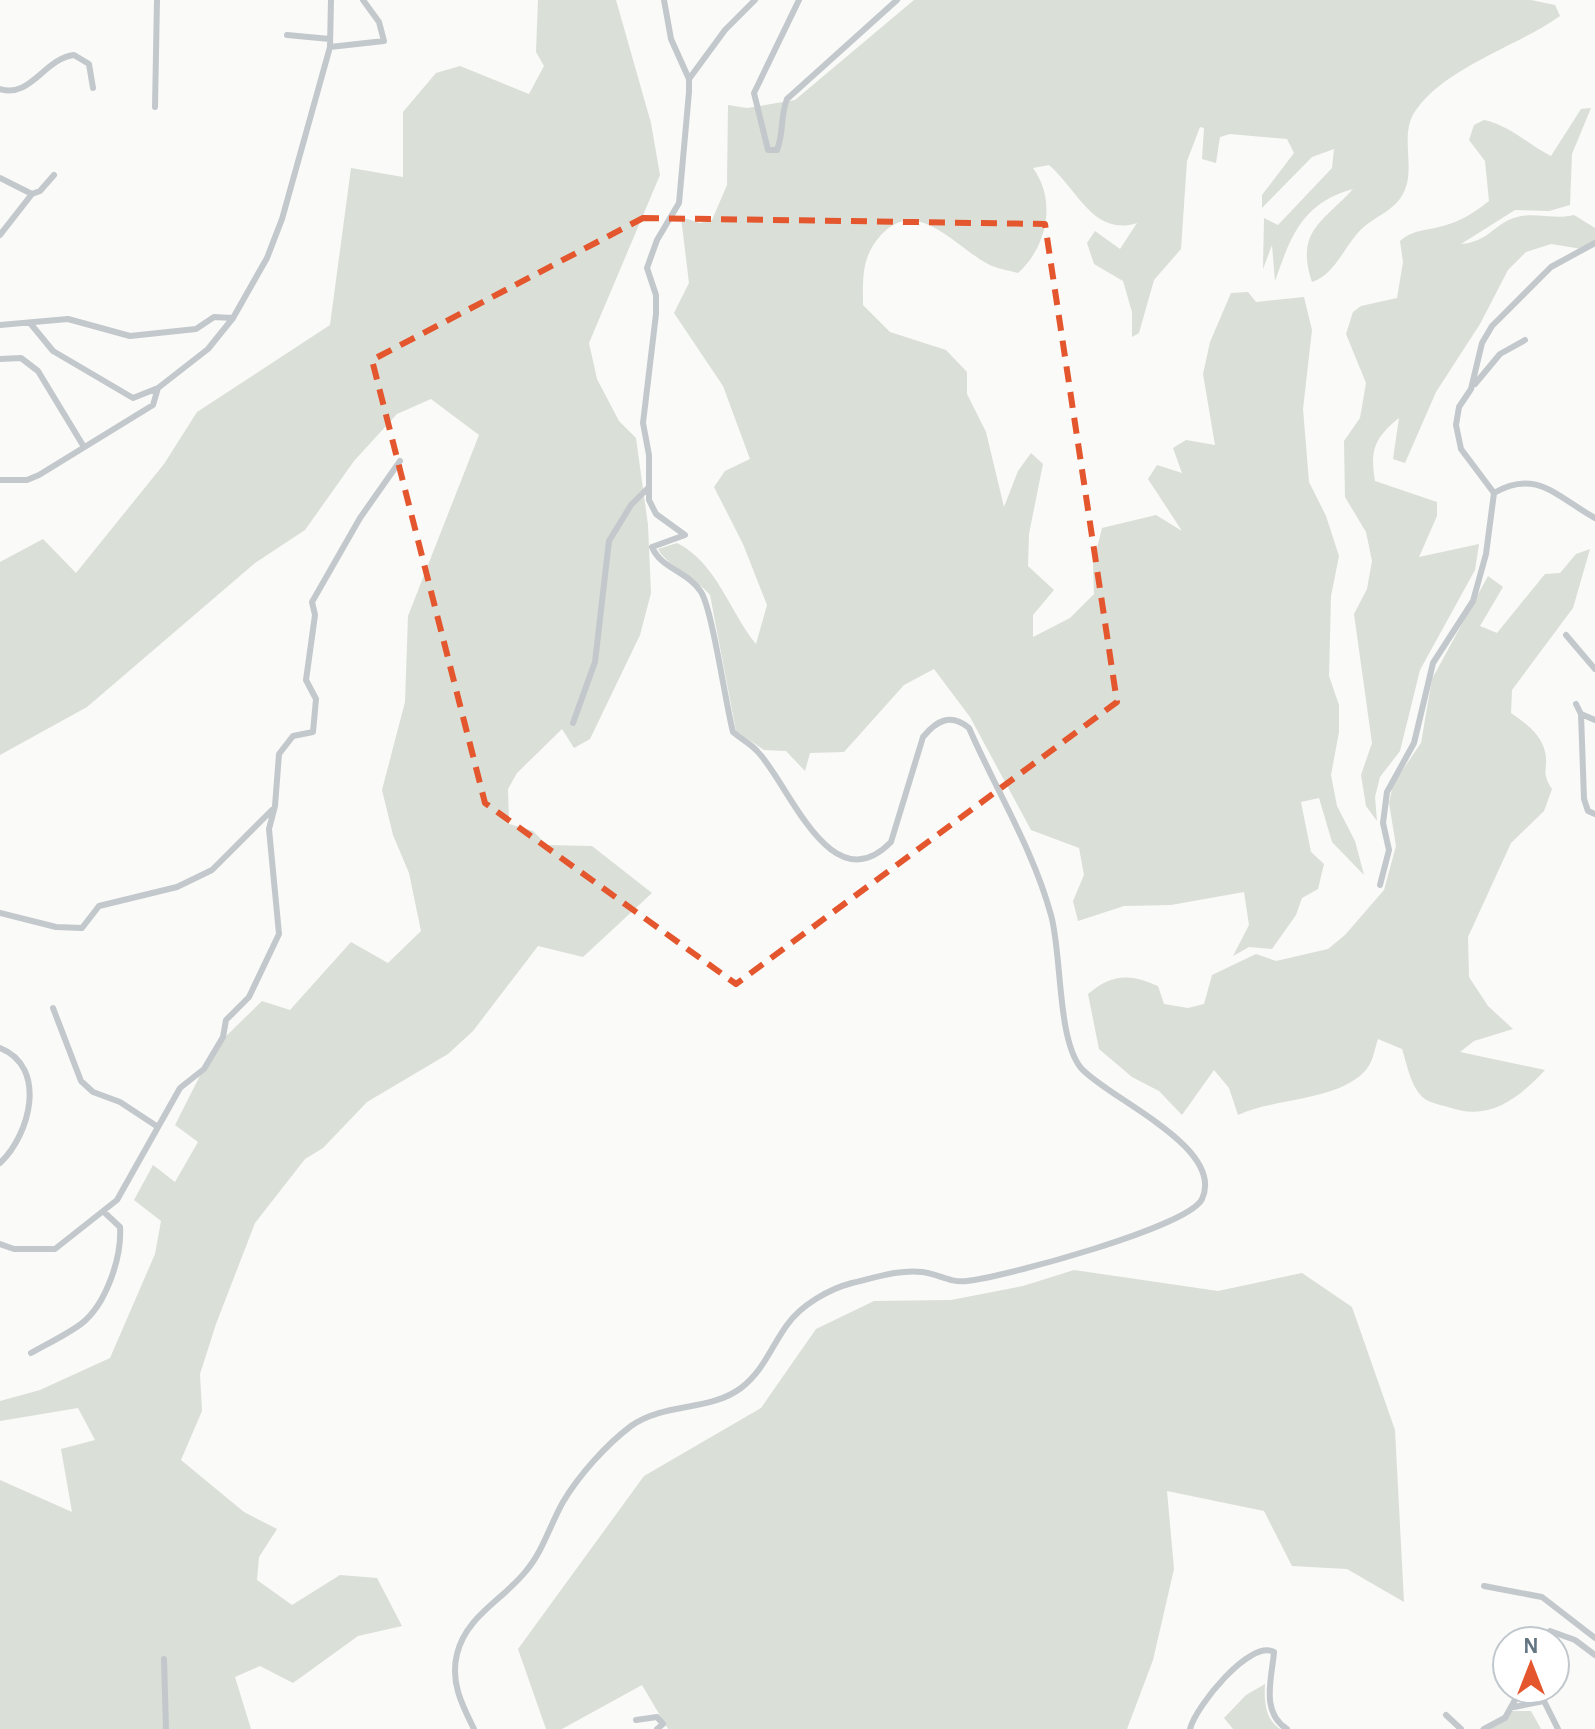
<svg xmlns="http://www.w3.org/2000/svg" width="1595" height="1729" viewBox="0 0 1595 1729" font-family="'Alegreya Sans',sans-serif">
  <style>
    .green { fill: #dadfd7 }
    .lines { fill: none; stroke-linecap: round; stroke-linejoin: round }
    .minor { stroke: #c3c8cc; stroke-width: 6 }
    .marked { fill: none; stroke: #e4572e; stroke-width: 6; stroke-dasharray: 16 10; stroke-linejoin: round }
  </style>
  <rect width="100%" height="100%" fill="#fafaf8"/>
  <path class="green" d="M538 0H616L651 123 660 175 589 343 597 379 619 421 636 438 648 525 651 593 640 635 590 739 574 748 562 729 517 773 508 789 509 824 533 831 547 845 592 846 652 893 583 957 538 946 473 1031 448 1054 367 1102 323 1148 305 1159 255 1223 216 1324 200 1374 202 1411 181 1460 244 1512 277 1529 259 1557 257 1580 292 1605 340 1575 377 1578 402 1626 358 1636 293 1683 260 1666 235 1677 251 1729H0V1480L72 1512 61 1449 95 1440 78 1408 0 1421V1401L40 1390 110 1358 155 1254 161 1221 134 1200 153 1165 175 1182 198 1142 175 1125 214 1048 262 1001 290 1010 351 942 388 963 421 931 409 873 393 835 382 790 405 702 408 616 479 435 431 399 397 414 354 461 305 530 255 563 87 707 0 755V562L43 539 76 573 164 464 197 412 330 325 351 168 403 177V112L436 73 460 66 529 94 544 66 536 52Z
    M914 0H1531L1555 5 1560 16C1518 46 1446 67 1416 110 1398 134 1417 168 1403 194 1395 209 1379 215 1366 225 1345 242 1337 274 1312 282 1295 231 1323 222 1353 189 1302 203 1291 236 1275 281L1272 245 1263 269 1264 218 1278 225 1332 168 1334 149 1312 157 1262 208V195L1294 153 1287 139 1230 134 1220 137 1216 163 1202 159 1204 128 1200 127 1187 161 1181 249 1154 280 1139 333 1132 337V312L1123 281 1094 264 1087 243 1095 231 1120 249 1137 223C1094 237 1078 190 1049 165L1033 168C1057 201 1047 247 1018 273 1008 270 997 269 988 264 954 246 917 196 881 235 861 257 863 278 863 305L890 332 946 350 967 372V394L986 432 1004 507 1018 471 1031 453 1043 464 1029 534 1028 566 1054 590 1033 615V637L1070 618 1094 594 1093 564 1102 528 1156 515 1182 531 1148 479 1157 465 1182 473 1173 448 1186 440 1215 445 1203 374 1210 342 1231 293 1248 292 1256 302 1304 297 1312 330 1303 409 1309 482 1326 516 1339 556 1331 596 1329 676 1339 705V732L1331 775 1337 806 1355 841 1364 875 1332 842 1319 798 1301 802 1311 852 1324 864 1318 889 1302 898 1296 915 1272 949 1249 947 1233 956 1249 925 1244 892 1171 905 1124 906 1078 921 1073 901 1084 875 1079 848 1031 830 970 717 934 669 904 685 844 752 810 753 805 771 786 751 764 750 736 731 710 595C696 578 667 566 658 549L677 543C717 563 729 611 756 644L767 605 743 544 714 487 725 471 750 459 723 386 674 313 689 283 681 217 700 223 712 220 727 185 728 105 747 108 795 100Z
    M1591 108 1572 154 1570 205 1549 211 1515 210 1461 244C1489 242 1494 223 1517 217 1536 212 1555 220 1574 215L1595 228V241L1582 249 1551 244 1526 252 1508 270 1480 324 1436 392 1405 463 1393 459 1399 418C1374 438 1370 451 1375 481L1437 502V516L1419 557 1479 544 1475 570 1420 670 1400 751 1380 777 1375 797 1377 821 1366 806 1361 775 1372 743 1354 614 1367 589 1372 561 1366 532 1345 497 1344 441 1360 418 1366 383 1346 334 1353 312 1361 306 1397 298 1403 262 1400 241C1414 229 1426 231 1443 226 1461 221 1474 213 1489 201L1485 161 1469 140 1474 125 1484 120C1511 126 1527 144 1551 156L1581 109Z
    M1590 549 1573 608 1512 690 1511 713C1525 723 1541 733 1545 752 1549 769 1540 771 1552 789L1544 811 1511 843 1468 937 1469 977 1488 1006 1513 1029 1474 1041 1460 1052 1545 1070C1518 1099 1489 1122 1448 1107 1441 1105 1431 1103 1425 1099 1411 1089 1407 1064 1402 1049L1378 1039C1374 1051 1373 1064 1363 1073 1334 1101 1275 1098 1238 1115L1229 1088 1214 1070 1182 1115 1159 1091 1132 1077 1099 1049 1088 994C1111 974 1130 973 1158 986L1164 1004 1188 1008 1204 1004 1212 975 1256 954 1276 961 1328 949 1345 935 1384 890 1396 846 1389 803 1393 784 1421 743 1432 679 1488 576 1503 587 1480 626 1497 633 1545 574 1560 573 1576 554Z
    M1074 1270 1218 1291 1302 1273 1352 1307 1395 1430 1404 1602 1347 1569 1292 1566 1264 1511 1167 1491 1174 1569 1153 1660 1127 1729H668L642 1685 562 1729H546L518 1649 644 1476 761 1408 816 1329 874 1301 951 1300 1023 1286Z
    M1265 1684C1264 1701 1265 1719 1280 1729H1233L1224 1718 1246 1695Z
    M1510 1711H1531L1541 1729H1479Z"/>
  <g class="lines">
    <path class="minor" d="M799 0 754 93 768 150H777C784 133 780 117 787 99L897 0
      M287 35 330 39
      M330 47 384 41 379 22 363 0
      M689 79 725 30 755 0
      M0 89C30 99 45 58 74 55L89 64 93 88
      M155 107 157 0
      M0 178 32 194 0 235
      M32 194 40 191 54 175
      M1595 243 1551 267 1492 326 1482 343 1471 389 1459 407 1456 425 1461 449 1494 493C1536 468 1557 497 1595 518
      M30 323 53 351 133 398 158 388
      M0 325 68 319 130 336 196 329 214 317 233 318
      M0 359 21 358 38 371 84 447
      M1475 384 1500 354 1525 340
      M0 480H27L39 475 153 405 158 388 208 349 233 318 267 258 282 219 330 47 331 0
      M1566 635 1595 669
      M1576 704 1581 714 1595 720
      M1581 714 1584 799 1588 811 1595 814
      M573 723 595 662 609 541 631 505 649 487
      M1380 885 1389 850 1383 823 1387 792 1414 743 1433 663 1473 601 1486 554 1494 493
      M0 913 56 927 82 928 99 906 177 887 212 870 272 810
      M53 1008 81 1081 93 1092 120 1102 158 1127
      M0 1048C48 1067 30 1135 0 1163
      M0 1244 14 1249H55L117 1200 180 1088 204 1069 223 1037 226 1020 249 997 279 934 269 829 275 806 279 754 293 736 313 732 316 699 306 680 315 615 312 602 360 518 400 461
      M31 1353C47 1344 66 1335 81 1324 106 1305 122 1257 120 1227L104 1212
      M1484 1586 1542 1597 1595 1638
      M1538 1641 1550 1631 1575 1640 1595 1655
      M164 1659 166 1729
      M1514 1707 1544 1701 1558 1729
      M1446 1715 1461 1729
      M636 1720 657 1717 663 1724 657 1729
      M474 1729C462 1705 450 1682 457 1654 466 1616 503 1600 526 1571 543 1551 550 1525 563 1502 579 1475 606 1445 631 1426 665 1402 709 1412 741 1388 764 1370 771 1347 787 1325 801 1305 829 1289 852 1283 874 1278 900 1269 922 1272 939 1274 949 1283 967 1281 1004 1277 1189 1227 1202 1199 1226 1147 1107 1098 1081 1068 1057 1039 1062 954 1051 915 1033 849 996 790 969 728 951 713 937 720 923 737L891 842C830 904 789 783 757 751 751 744 740 738 733 732 726 706 712 608 701 592 688 571 661 569 652 547L685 535 656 514 649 500V455L643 423 656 314V295L647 268 657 240 679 203 689 92V79L671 39 664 0
      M1190 1729C1196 1706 1250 1639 1274 1652 1272 1678 1260 1712 1287 1729
      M1484 1729 1505 1718 1521 1689"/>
  </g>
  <path class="marked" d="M643 218 1045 224 1117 702 736 984 485 803 372 360Z"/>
  <g transform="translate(1531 1665)"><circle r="38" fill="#ffffff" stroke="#c1c8cd" stroke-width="2"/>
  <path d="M0-6L14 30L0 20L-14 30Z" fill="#e4572e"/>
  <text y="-12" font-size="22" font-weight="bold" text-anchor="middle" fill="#657683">N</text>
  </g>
</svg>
